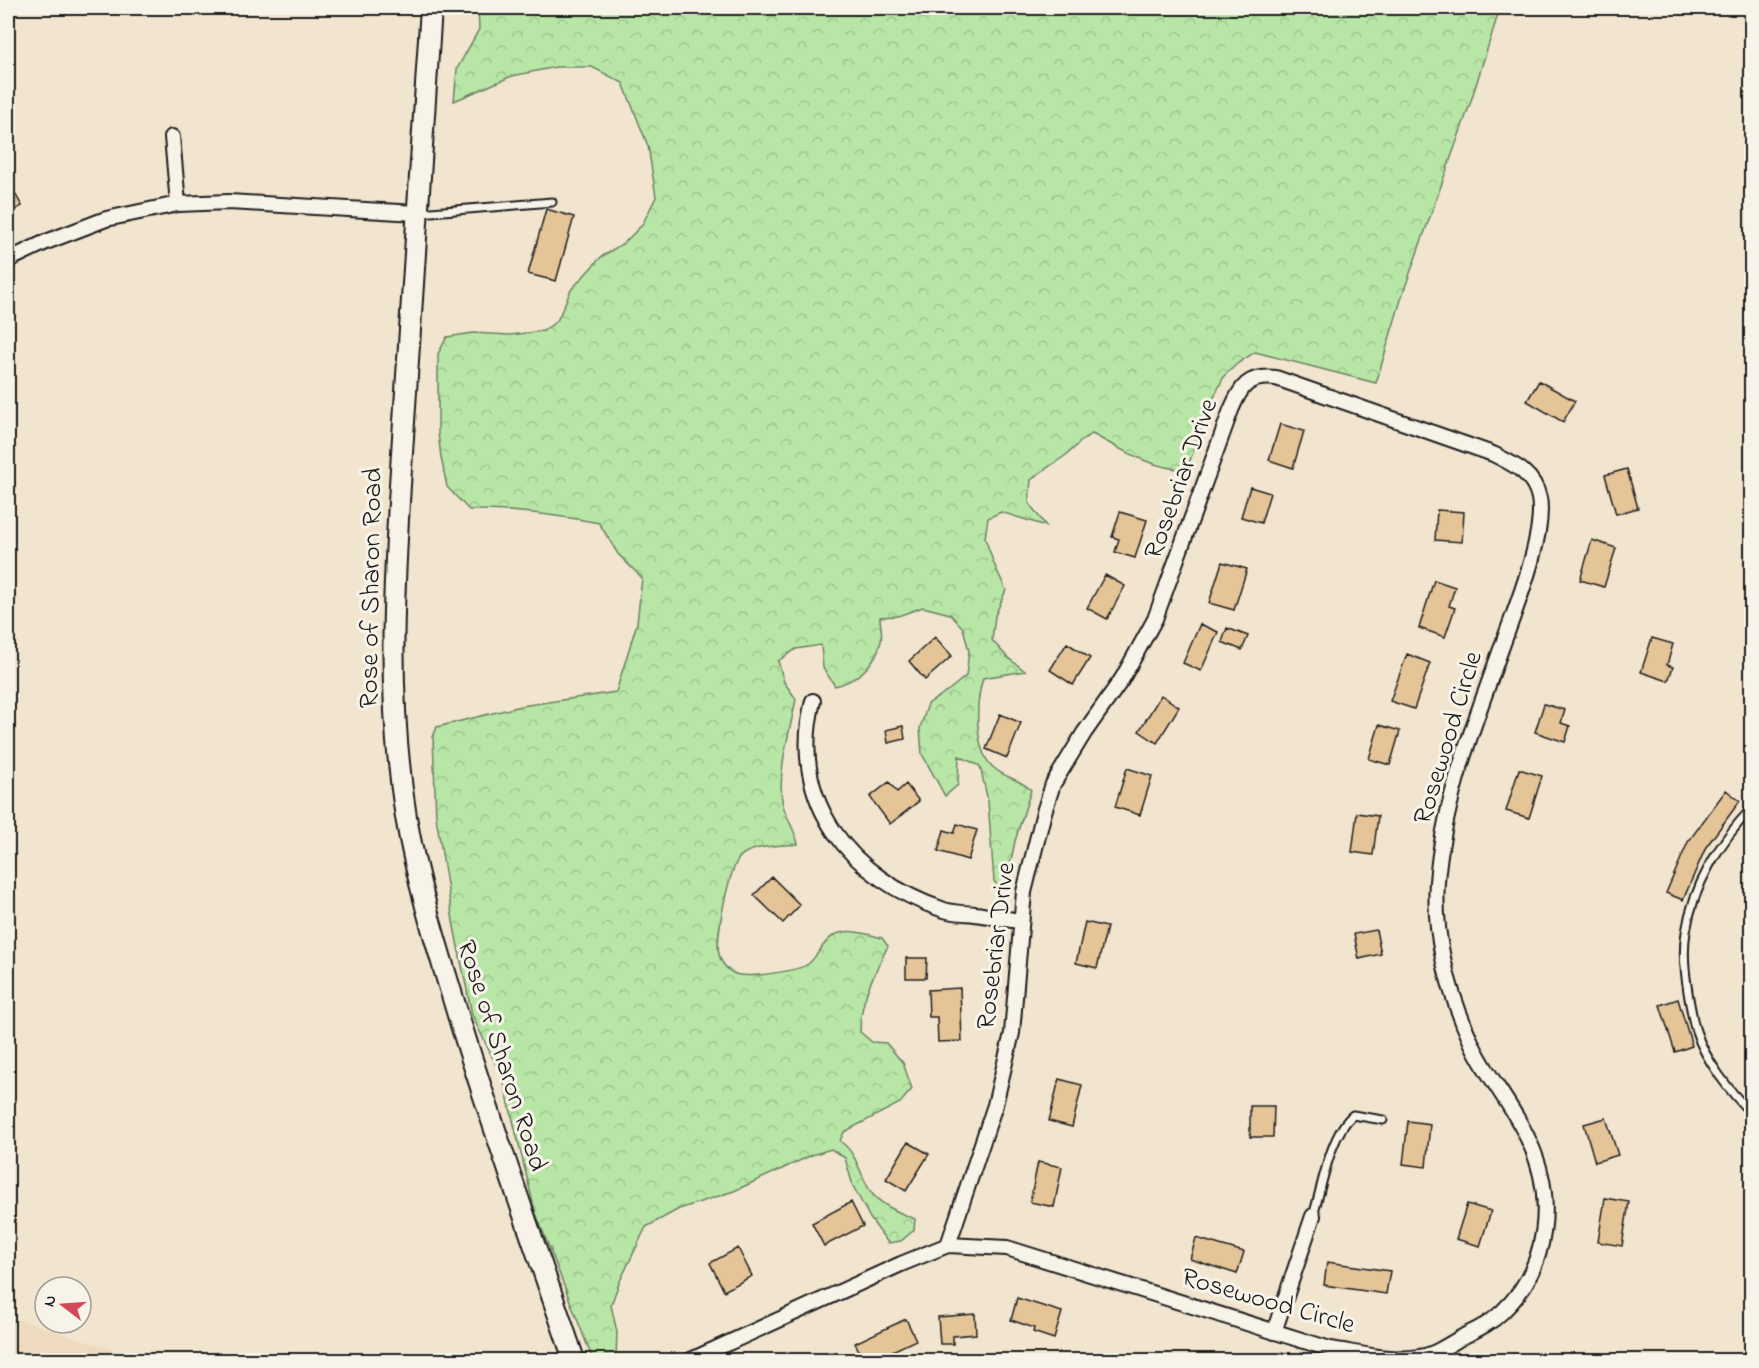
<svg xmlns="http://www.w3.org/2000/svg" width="1759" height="1368" viewBox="0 0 1759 1368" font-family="'Indie Flower',sans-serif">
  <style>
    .built { fill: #eedbbf }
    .forest { fill: url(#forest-crowns); stroke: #6a8161; stroke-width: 1.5 }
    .building { fill: #e5c598; stroke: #1c1c1c; stroke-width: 1.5 }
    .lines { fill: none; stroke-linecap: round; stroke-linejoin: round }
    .lane-casing { stroke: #1c1c1c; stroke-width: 11 }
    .street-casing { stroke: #1c1c1c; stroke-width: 18 }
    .secondary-casing { stroke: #1c1c1c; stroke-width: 24 }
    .lane { stroke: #f7f3e8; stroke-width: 7 }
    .street { stroke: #f7f3e8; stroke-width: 14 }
    .secondary { stroke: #f7f3e8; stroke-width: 20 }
    .labels { text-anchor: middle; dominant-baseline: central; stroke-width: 6; stroke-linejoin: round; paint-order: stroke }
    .street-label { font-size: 27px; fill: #1c1c1c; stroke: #f7f3e8 }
  </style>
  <defs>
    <pattern id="forest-crowns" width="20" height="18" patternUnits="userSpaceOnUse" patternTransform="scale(1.5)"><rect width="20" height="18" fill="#b7e6a6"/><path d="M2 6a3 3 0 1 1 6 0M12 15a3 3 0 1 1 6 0" fill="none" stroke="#9dc58e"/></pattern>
  </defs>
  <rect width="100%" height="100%" fill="#f2e5d0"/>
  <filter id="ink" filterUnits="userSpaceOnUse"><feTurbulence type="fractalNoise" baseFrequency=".0167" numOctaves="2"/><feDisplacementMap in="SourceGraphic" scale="12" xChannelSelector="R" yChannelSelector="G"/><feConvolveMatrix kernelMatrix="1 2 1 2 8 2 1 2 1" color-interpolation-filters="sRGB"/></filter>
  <g filter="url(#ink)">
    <path class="built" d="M8 1316 146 1360H8Z"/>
    <path class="forest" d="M478 8H1500L1470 104 1403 293 1376 383 1255 352 1238 363 1224 376 1209 408 1187 469C1153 470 1121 449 1092 434 1080 439 1076 448 1066 455 1054 464 1042 470 1031 480L1029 503 1046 526 1001 512 988 518 985 538 994 564 1006 590 995 616 992 640 1007 657 1025 671 983 678C976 701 973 751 994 768 1005 778 1020 779 1031 790L1015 841 1008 875 1000 890 994 881 988 801 980 766 959 756 958 785 945 796 922 754 920 728 928 704 950 689 966 676 969 651 963 628 950 614 923 607 898 616 880 617C880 624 883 634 881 641 876 664 857 681 835 686L823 668 821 645 796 649 778 661 784 682 796 699C790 732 778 767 782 800 784 815 795 829 798 844 782 846 753 845 741 856 729 867 715 938 719 954 721 964 730 974 740 975 753 977 798 971 808 964 817 957 823 942 833 936 847 927 868 934 882 938L888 946C874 974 860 1000 860 1032L872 1042 886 1043 903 1063 912 1089 900 1103 844 1132 840 1141C858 1154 859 1174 871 1192 879 1204 902 1214 915 1219L914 1230 901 1241 888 1243 870 1218 853 1186 845 1158 831 1149 812 1155 734 1191 679 1209 646 1227 619 1283 611 1305 617 1332 616 1360H593L535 1211 503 1079 472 1015 454 927 436 817 433 737 437 727 521 706 616 692 637 623 642 578 618 554 599 523C555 515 513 509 469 510L447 487 441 457 438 433V354L447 337 473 333 510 335 543 331 557 321 571 290 601 257 625 242 642 225 656 197 648 146 623 83 592 67H556L512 76 454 101 457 69 479 29Z"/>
    <path class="building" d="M8 181 22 206 8 214Z
      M546 209 574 217 556 281 528 274Z
      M1539 381 1575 401 1563 422 1527 401Z
      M1280 424 1304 431 1293 468 1269 460Z
      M1627 469 1638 508 1616 514 1605 475Z
      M1250 487 1270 493 1261 523 1241 517Z
      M1437 510 1464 512 1462 542 1435 540Z
      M1120 512 1147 520 1135 558 1115 552 1119 539 1112 537Z
      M1592 540 1616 548 1604 587 1580 580Z
      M1222 562 1247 569 1234 610 1209 603Z
      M1105 575 1125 586 1107 619 1087 608Z
      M1434 580 1455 587 1449 606 1455 608 1445 637 1419 628Z
      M1200 624 1218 632 1201 671 1183 663Z
      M1227 628 1248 636 1242 650 1222 642Z
      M935 637 952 656 925 680 909 661Z
      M1652 638 1673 644 1667 665 1673 667 1668 681 1641 672Z
      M1067 643 1090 658 1073 685 1050 670Z
      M1407 654 1430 663 1414 709 1390 701Z
      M1161 695 1179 707 1157 743 1139 731Z
      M1544 704 1565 710 1561 723 1570 726 1565 742 1535 732Z
      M1000 714 1021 723 1007 758 986 749Z
      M1379 725 1400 731 1390 765 1369 759Z
      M903 726 905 739 888 743 886 730Z
      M1127 768 1152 776 1140 815 1115 807Z
      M1519 769 1542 776 1529 818 1506 811Z
      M889 782 897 792 906 784 919 801 890 824 870 797Z
      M1726 790 1740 801 1706 847 1683 900 1666 893 1688 842Z
      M1357 813 1378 816 1373 855 1352 852Z
      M957 824 977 830 968 860 938 851 944 830 954 833Z
      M772 877 800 905 783 923 754 895Z
      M1085 922 1107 927 1097 968 1076 963Z
      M1376 930 1381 954 1359 959 1354 934Z
      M906 958H927L926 978H906Z
      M960 988 962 1041 938 1042 937 1017H929L928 990Z
      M1678 999 1692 1046 1675 1052 1660 1005Z
      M1059 1079 1082 1085 1072 1127 1049 1121Z
      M1250 1106H1274L1273 1137H1250Z
      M1606 1118 1618 1155 1595 1162 1584 1124Z
      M1408 1121 1430 1124 1426 1167 1403 1164Z
      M908 1142 929 1154 906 1191 886 1179Z
      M1038 1162 1062 1167 1054 1207 1030 1202Z
      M1605 1198 1629 1202 1622 1246 1598 1242Z
      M851 1202 863 1226 824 1246 812 1223Z
      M1467 1204 1491 1211 1480 1246 1456 1239Z
      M1196 1238 1244 1252 1237 1274 1190 1259Z
      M738 1248 752 1276 724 1291 710 1263Z
      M1327 1262 1390 1271 1386 1294 1324 1285Z
      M1017 1298 1062 1312 1054 1339 1033 1332 1034 1328 1011 1320Z
      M975 1314 976 1334 953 1336V1344H940L938 1317Z
      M906 1319 916 1340 888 1353 892 1360H864L855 1343Z"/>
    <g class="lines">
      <g class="lane-casing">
        <path id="lane" d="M419 213 552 202
          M1752 808C1720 841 1693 886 1686 932 1682 955 1686 981 1690 1004 1692 1013 1693 1023 1696 1031 1705 1060 1730 1092 1752 1114
          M1313 1216C1322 1187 1330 1134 1353 1115L1383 1120
          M8 1358 14 1360"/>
      </g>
      <g class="street-casing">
        <path id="street" d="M172 137 178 204
          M8 260 46 242 106 219 178 204 229 202 416 213
          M813 701C788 802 851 879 944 910 954 913 965 913 975 914 990 916 1005 919 1020 921
          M1274 1332 1313 1216
          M691 1360 901 1264 948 1245 1007 1248 1330 1349C1358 1353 1390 1362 1419 1357 1435 1355 1450 1344 1464 1336 1478 1329 1491 1323 1502 1312 1549 1268 1556 1198 1529 1141 1514 1107 1488 1078 1472 1044 1449 993 1433 939 1437 882 1443 801 1474 725 1501 649 1514 612 1546 536 1539 498 1534 473 1513 464 1493 454L1276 378C1248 375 1241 386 1231 410L1155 619 1122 679 1084 733 1053 784 1044 812 1024 892 1012 1033 995 1105 948 1245"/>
      </g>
      <g class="secondary-casing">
        <path id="secondary" d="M431 8C421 151 411 294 403 437 395 567 385 688 406 817 417 882 436 943 455 1005 491 1125 534 1242 574 1360"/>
      </g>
      <use href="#lane" class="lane"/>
      <use href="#street" class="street"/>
      <use href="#secondary" class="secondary"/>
    </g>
  </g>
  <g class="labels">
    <g class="street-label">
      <text transform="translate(1182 479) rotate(-70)">Rosebriar Drive</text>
      <text transform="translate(372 588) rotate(-89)">Rose of Sharon Road</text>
      <text transform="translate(1449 738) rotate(-73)">Rosewood Circle</text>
      <text transform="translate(997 946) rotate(-83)">Rosebriar Drive</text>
      <text transform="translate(501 1056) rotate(72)">Rose of Sharon Road</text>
      <text transform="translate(1268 1302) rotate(16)">Rosewood Circle</text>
    </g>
  </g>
  <rect width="1759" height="1368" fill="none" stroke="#f7f3e8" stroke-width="30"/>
  <rect x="15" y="15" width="1729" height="1338" fill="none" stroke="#1c1c1c" stroke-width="2" filter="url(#ink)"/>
  <g transform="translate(63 1305) rotate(287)"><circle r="28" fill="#f7f3e8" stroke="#9f9d96" stroke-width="1.5"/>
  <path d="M0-4.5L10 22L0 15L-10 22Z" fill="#d1495b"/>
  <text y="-9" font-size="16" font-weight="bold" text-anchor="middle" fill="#1c1c1c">N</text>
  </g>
</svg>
